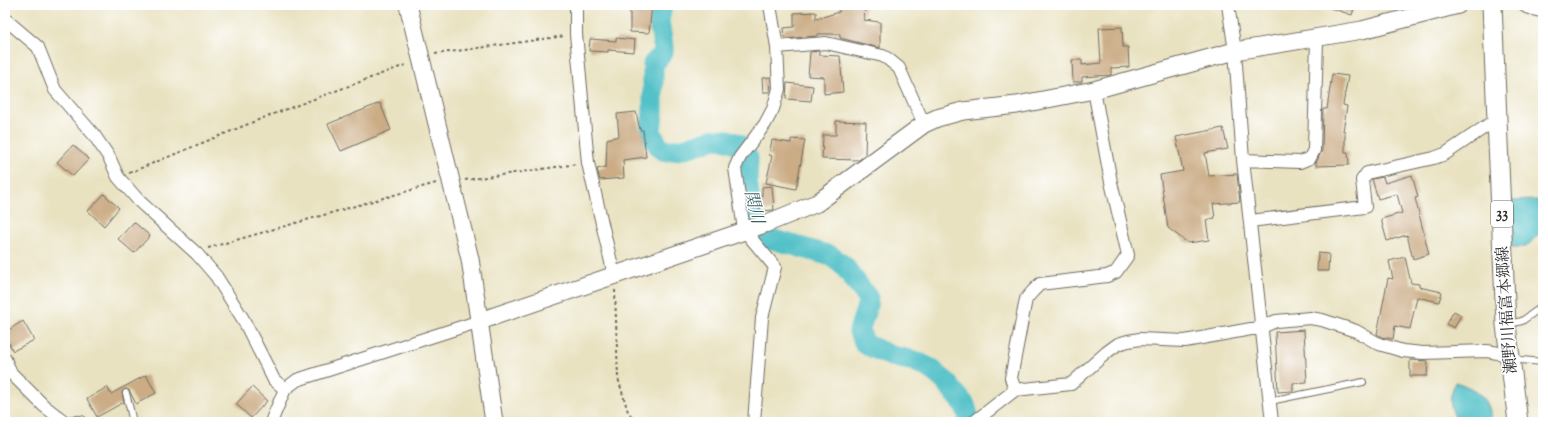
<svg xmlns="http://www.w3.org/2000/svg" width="1548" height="427" viewBox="0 0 1548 427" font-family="'Sorts Mill Goudy','Noto Serif JP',serif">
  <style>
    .water { fill: #53c1c8; stroke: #3f767a }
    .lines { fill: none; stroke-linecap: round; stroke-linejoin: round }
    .river { stroke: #53c1c8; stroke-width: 21 }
    .building { fill: #cbac85 }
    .lane-casing { stroke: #6e6b60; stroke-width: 8 }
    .street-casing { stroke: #6e6b60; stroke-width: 14 }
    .secondary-casing { stroke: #6e6b60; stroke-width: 19 }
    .primary-casing { stroke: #6e6b60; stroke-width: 21 }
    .path { stroke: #6e6b60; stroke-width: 2; stroke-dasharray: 3 3; stroke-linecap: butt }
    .lane { stroke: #fff; stroke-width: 6 }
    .street { stroke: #fff; stroke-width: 12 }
    .secondary { stroke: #fff; stroke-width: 17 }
    .primary { stroke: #fff; stroke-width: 19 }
    .labels { text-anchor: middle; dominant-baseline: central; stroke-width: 3; stroke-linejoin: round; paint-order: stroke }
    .shield { fill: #fff; stroke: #6b6b6b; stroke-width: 1 }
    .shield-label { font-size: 15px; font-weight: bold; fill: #2b2b2b }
    .street-label { font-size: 16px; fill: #2b2b2b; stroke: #fff }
    .water-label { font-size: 17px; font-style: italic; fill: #396062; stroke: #fff }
  </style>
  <rect width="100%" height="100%" fill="#fff"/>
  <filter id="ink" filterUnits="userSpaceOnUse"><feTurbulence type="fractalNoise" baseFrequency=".025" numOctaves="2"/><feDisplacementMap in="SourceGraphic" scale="8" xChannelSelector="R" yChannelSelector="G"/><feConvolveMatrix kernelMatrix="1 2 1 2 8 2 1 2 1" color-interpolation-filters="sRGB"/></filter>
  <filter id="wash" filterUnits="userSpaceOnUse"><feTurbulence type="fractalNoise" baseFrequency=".012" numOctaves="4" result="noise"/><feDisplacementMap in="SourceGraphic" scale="16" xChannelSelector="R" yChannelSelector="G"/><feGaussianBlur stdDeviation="0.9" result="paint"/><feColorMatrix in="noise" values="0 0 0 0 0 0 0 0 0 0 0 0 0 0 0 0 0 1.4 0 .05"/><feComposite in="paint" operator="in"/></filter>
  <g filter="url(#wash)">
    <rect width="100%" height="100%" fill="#e9e2c1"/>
    <path class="water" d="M1536 200 1543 203V233L1538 235 1526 247H1512L1511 201Z
      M1455 382C1466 385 1481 392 1487 403 1490 408 1491 416 1492 422H1457C1449 403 1448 402 1455 382Z"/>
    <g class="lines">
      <path class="river" d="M662 5 659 21 663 45V53L653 64V113L651 130 653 137 660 148 665 151 683 149 714 139 728 140 738 144 748 158 747 182 752 214 761 236 831 256 844 266 868 298 867 306 859 331 865 344 891 356 915 361 931 369 945 381 965 405 970 422"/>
    </g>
    <g id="blocks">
      <path class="building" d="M630 5H652L649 33 630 32Z
        M839 5H865L864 20 880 22V48L840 38V34H817V36L785 39 784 28 794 27V13L816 12V19L839 12Z
        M1327 5H1355L1352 15 1327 7Z
        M1122 27 1123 47H1128L1129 67 1111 68V75L1082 77V82H1073L1072 60H1082V65L1101 63 1099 28Z
        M616 38 635 40 634 52 608 50V52L589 51 590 39 616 41Z
        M819 51V55L840 56 843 92 824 94V77L808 76 810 52Z
        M1332 74 1348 76 1343 105 1347 106 1343 131H1345V152H1348L1349 165 1316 166V163L1322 150 1323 109H1327Z
        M771 77 770 92H763L762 78Z
        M787 83 813 86 811 101 786 99Z
        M380 103 391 130 341 151 328 124Z
        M636 112 640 130H643L646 157 623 160 624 178 600 180 597 169 606 167 607 139 619 136 617 114Z
        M836 121 866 122 865 155 859 160 822 159 823 135H836Z
        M1223 128 1228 149 1205 153 1209 176 1237 174 1240 202 1213 204 1215 218 1206 220 1209 240 1188 243 1168 228 1160 175 1183 171 1176 137Z
        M791 139 805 140 796 189 766 183 772 156 769 155 772 140 791 143Z
        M73 145 89 159 73 176 57 162Z
        M1412 175 1418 197 1415 198 1429 254 1413 259 1407 235 1387 241 1381 219 1402 213 1397 194 1378 199 1372 179 1383 177 1385 183Z
        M772 186 774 210 760 211 759 200 762 198V187Z
        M104 194 119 208 104 226 88 211Z
        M134 222 150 236 134 253 118 239Z
        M1318 253 1329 254 1328 271H1317Z
        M1405 257 1411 283 1419 284V287L1442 292 1439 302 1417 297 1410 329 1395 326 1393 339 1381 337 1377 334 1388 278 1393 279 1389 261Z
        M1454 311 1461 315 1454 328 1446 324Z
        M23 321 34 340 13 351 5 336V332Z
        M1304 330 1307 382 1293 383V391L1278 392 1275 332Z
        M1410 360 1428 361 1427 376H1410Z
        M146 375 156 393 136 404 129 390 125 389 122 392 124 402 97 417 87 399 107 387 111 394Z
        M252 387 267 401 251 418 236 404Z"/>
    </g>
  </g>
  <g filter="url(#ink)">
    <use href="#blocks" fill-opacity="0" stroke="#6e6b60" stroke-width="1"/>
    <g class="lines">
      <g class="lane-casing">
        <path id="lane" d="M1509 324 1522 321 1543 306
          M1513 357 1521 360 1543 362
          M126 393 133 422
          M1270 401 1363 382"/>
      </g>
      <g class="street-casing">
        <path id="street" d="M576 5V34L588 163 614 275
          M1228 5 1235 51 1243 160 1272 422
          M5 19 38 47 55 90 94 135 109 157 118 177 139 201 197 254 216 276 243 319 274 380 285 389
          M777 47 826 43 883 56 888 59 899 68 924 124
          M1243 160 1300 162 1310 158 1314 150 1317 39
          M1250 221 1365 207 1362 180 1367 173 1434 158 1445 154 1488 125 1498 123
          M5 359 11 373 44 406 65 422
          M1015 390 1011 378 1026 299 1033 291 1040 284 1107 276 1116 272 1128 255 1111 182 1094 90
          M72 422H81
          M271 422 285 389 297 380 480 321
          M754 422 762 318 775 267 744 230 735 168 740 157 765 124 773 109 779 89 777 47 770 5
          M974 422 1015 390 1071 384 1107 352 1118 344 1128 341 1140 339 1185 341 1262 327 1276 321 1310 318 1322 320 1356 331 1379 344 1403 351 1423 353 1487 351 1509 355"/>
      </g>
      <g class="secondary-casing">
        <path id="secondary" d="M408 5 470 259 494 422
          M1528 5 1543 9
          M480 321 765 224 817 203 924 124 937 118 963 111 1017 105 1094 90 1235 51 1362 30 1458 5"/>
      </g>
      <g class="primary-casing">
        <path id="primary" d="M1492 5 1506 325 1518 422"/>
      </g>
      <path class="path" d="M435 54 565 36
        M129 173 263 118 408 64
        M465 180 577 164
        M208 248 436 183
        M615 290 618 378 628 412 637 422"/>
      <use href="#lane" class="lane"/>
      <use href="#street" class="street"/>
      <use href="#secondary" class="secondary"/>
      <use href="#primary" class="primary"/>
    </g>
  </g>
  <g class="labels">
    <rect class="shield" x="1491" y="201" width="22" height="26" rx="3"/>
    <g class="shield-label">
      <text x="1502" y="214">33</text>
    </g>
    <g class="street-label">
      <text transform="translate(1508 310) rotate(-94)">瀬野川福富本郷線</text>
    </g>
    <g class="water-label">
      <text transform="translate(753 207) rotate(76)">関川</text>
    </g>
  </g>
  <rect width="1548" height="427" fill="none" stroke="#fff" stroke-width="20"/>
</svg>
